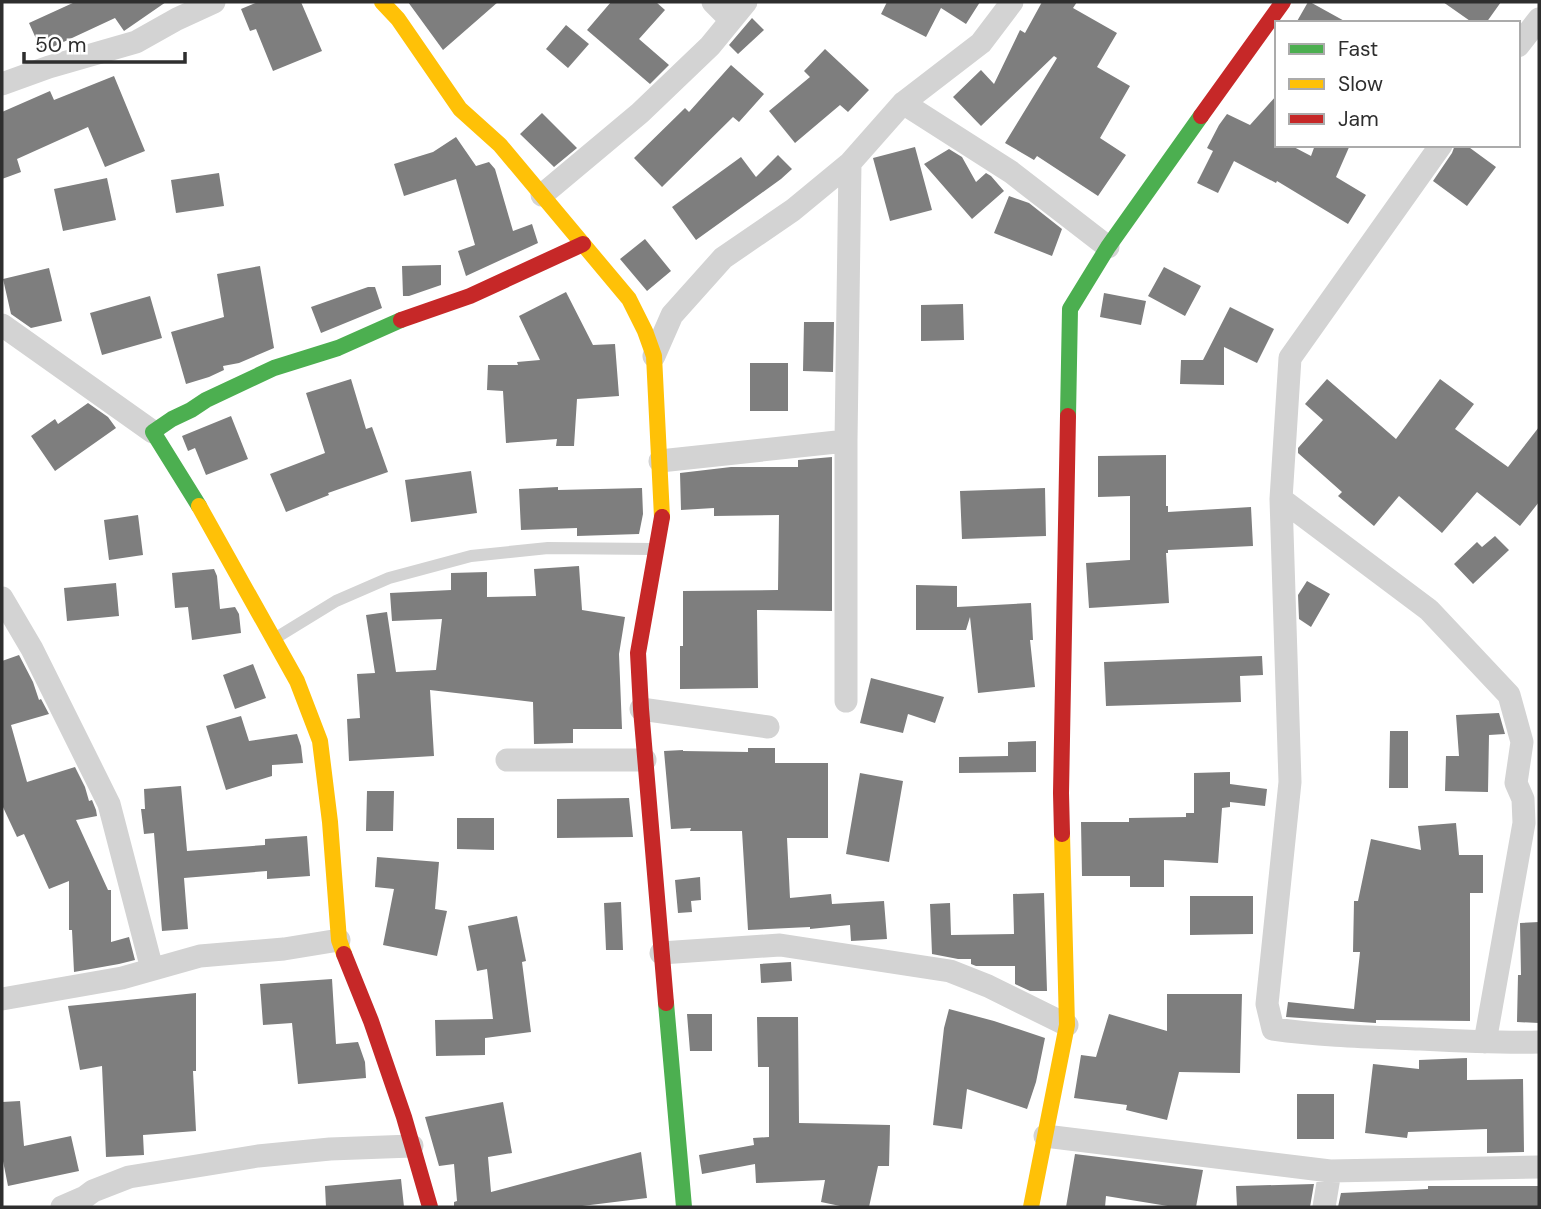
<svg xmlns="http://www.w3.org/2000/svg" width="1541" height="1209" viewBox="0 0 1541 1209" font-family="'DM Sans',sans-serif">
  <style>
    .building { fill: #7e7e7e }
    .lines { fill: none; stroke-linecap: round; stroke-linejoin: round }
    .lane { stroke: #d3d3d3; stroke-width: 12 }
    .street { stroke: #d3d3d3; stroke-width: 23 }
    .fast { stroke: #4caf50; stroke-width: 16 }
    .slow { stroke: #ffc107; stroke-width: 16 }
    .jam { stroke: #c62828; stroke-width: 16 }
  </style>
  <rect width="100%" height="100%" fill="#fff"/>
  <path class="building" d="M75 2H166L124 31 115 18 42 52 29 23Z
    M258 2H301L322 51 273 71 256 29 250 31 241 9Z
    M408 2H498L443 50Z
    M611 2H656L665 10 639 39 669 65 650 84 587 30Z
    M887 2H980L966 24 941 8 926 37 881 14Z
    M1042 2H1077L1073 8 1117 33 1097 67 1130 86 1100 138 1126 155 1098 196 1037 156 1034 160 1005 143 1057 58 1054 56 981 126 953 97 981 70 994 84 1020 30 1025 33Z
    M1308 2H1310L1348 23H1296Z
    M1443 2H1501L1486 23H1473Z
    M752 18 764 30 738 54 729 45Z
    M566 25 589 44 568 68 546 49Z
    M825 49 869 90 848 112 840 105 795 143 769 111 810 77 804 71Z
    M731 65 764 94 739 122 733 117 662 187 634 158 685 108 689 112Z
    M114 76 145 151 105 167 88 127 17 159 21 172 2 179V112L50 91 54 100Z
    M1277 95V145H1290L1311 156 1315 145H1350L1336 177 1366 195 1348 224 1277 181 1276 183 1234 161 1218 193 1197 183 1213 151 1207 148 1219 125 1227 114 1250 125Z
    M542 113 577 148 554 167 520 134Z
    M456 137 476 166 489 162 495 169 513 231 532 224 538 243 466 276 458 251 475 245 456 179 404 196 394 164 433 152Z
    M1455 145H1466L1496 167 1467 206 1433 181 1452 153Z
    M915 147 932 210 890 221 873 158Z
    M949 149 962 157 976 182 986 173 991 176 1004 191 972 219 924 164Z
    M778 155 792 169 781 179 696 240 672 207 741 157 756 177Z
    M219 173 224 206 176 213 171 180Z
    M107 178 116 220 63 231 54 189Z
    M1009 196 1029 203 1062 229 1052 256 994 233Z
    M645 239 671 271 647 291 620 259Z
    M441 265V285L409 296H403L402 266Z
    M260 266 274 348 239 363 223 366 224 370 209 377 186 384 171 332 224 317 217 274Z
    M1164 267 1201 286 1185 316 1148 296Z
    M49 268 62 321 31 328 11 314 3 279Z
    M368 287H375L382 308 321 333 311 307Z
    M566 292 593 345 615 344 619 396 577 399 574 446H556L557 439 506 443 503 391 487 390 488 365H518L517 362 540 360 519 316Z
    M1104 293 1146 301 1141 325 1100 317Z
    M150 296 162 338 102 355 90 313Z
    M963 304 964 340 921 341V305Z
    M1230 307 1274 329 1257 363 1224 347V385L1180 384 1181 360H1203Z
    M804 322H834L833 372 803 371Z
    M750 363H788V411H750Z
    M351 379 366 429 372 427 388 472 328 493 329 495 286 512 270 474 325 453 306 393Z
    M1327 379 1396 439 1440 379 1474 404 1455 429 1508 467 1539 427V502L1520 526 1477 492 1442 533 1399 496 1374 526 1338 496 1342 492 1298 453V448L1323 420 1305 404Z
    M88 403 108 417 116 428 55 471 31 436 55 419 58 424Z
    M231 416 248 459 206 475 195 448 188 451 182 436Z
    M1166 455V506H1168V512L1251 507 1253 546 1168 550V553H1166L1169 603 1089 608 1086 563 1130 560V496L1098 497V456Z
    M832 457V611L757 610 758 688 680 689V646H683V591L778 590 779 515 714 516V508L681 510 680 473 731 467H798V460Z
    M471 471 477 513 411 522 405 480Z
    M558 487V490L642 488 643 514 639 534 577 536V528L521 530 519 489Z
    M1045 488 1046 536 962 539 960 491Z
    M138 515 143 555 109 560 104 520Z
    M1495 536 1509 550 1473 584 1454 564 1477 542 1482 547Z
    M579 566 582 610 625 617 619 654 622 729H573V743L534 744 533 702 430 690 434 756 349 761 347 719 360 718 357 674 375 673 366 615 387 612 396 672 436 670 442 619 392 621 390 593 451 590V573L487 572V597L536 596 534 569Z
    M214 569 217 576 220 609 235 607 239 614 241 633 192 640 188 607 175 608 172 573Z
    M1307 581 1330 594 1311 627 1299 619 1298 595Z
    M116 583 119 616 67 621 64 588Z
    M916 585 957 586V607L1031 603 1033 640H1030L1035 687 978 693 970 617 966 630H916Z
    M19 655 33 682 39 700 41 699 49 714 11 725 27 782 75 767 85 787 89 801 92 800 96 810 97 816 76 820 108 890H111V942L129 937 135 960 119 964 74 972 72 930H69V881L49 889 24 834 17 837 2 805V661Z
    M1262 656 1263 675 1240 676 1241 702 1106 706 1104 662Z
    M253 664 266 698 235 709 223 675Z
    M871 678 944 697 935 723 908 714 903 733 860 723Z
    M1499 713 1505 734 1489 735 1488 792 1445 791 1446 756H1459L1456 715Z
    M241 716 249 741 297 734 301 746 303 763 272 765V776L226 790 206 726Z
    M1390 731H1408V788H1389Z
    M1036 741V772L959 773V757L1008 756V742Z
    M748 748H775V763H828V838H787L790 898 831 894 832 904 884 901 887 939 851 941 850 925 810 929V927L748 930 742 831H690L691 828 671 829 664 751 683 750V751L748 752Z
    M1230 772V784L1267 789 1265 806 1230 802V807L1222 808 1218 863 1164 860V887H1130V876H1082L1081 822H1129V818L1186 817V813H1194V773Z
    M860 773 903 781 889 862 846 854Z
    M181 786 187 851 265 845V839L307 836 310 876 267 879V871L184 878 188 929 162 931 154 833 144 834 141 809H145L144 789Z
    M367 791H394L393 831H366Z
    M629 798 633 837 557 838V799Z
    M457 818H494V850L457 849Z
    M1456 823 1459 855H1483V893H1470V1021L1376 1020V1023L1286 1017 1288 1002 1354 1009 1360 952H1353L1354 901H1358L1371 839 1421 850 1418 826Z
    M377 857 439 862 435 909 447 911 437 956 383 945 394 889 375 887Z
    M700 877 701 900 691 901 692 912 678 913 675 880Z
    M1044 893 1047 991H1030L1015 984V966H976L971 964V959H958L932 954 930 904 950 903 951 935 1014 934 1013 894Z
    M1190 896H1253V934L1190 935Z
    M621 902 623 950H606L604 903Z
    M517 916 526 961 522 962 531 1032 485 1038V1055L436 1056 435 1020 493 1019 487 969 477 971 468 926Z
    M1539 922V1023L1517 1022 1518 975H1521L1520 923Z
    M791 962 792 981 761 983 760 964Z
    M332 979 336 1044 358 1042 365 1062 366 1078 298 1084 292 1023 263 1025 260 984Z
    M196 993V1071H193L196 1131 143 1135 144 1155 106 1157 102 1066 80 1070 68 1006Z
    M1167 994H1242L1240 1073 1179 1072 1167 1120 1126 1110 1127 1105 1074 1098 1081 1055 1096 1057 1109 1014 1167 1031Z
    M949 1009 994 1021 1045 1038 1036 1082 1027 1109 967 1089 962 1129 933 1125 944 1028Z
    M687 1014H712V1051H690Z
    M757 1017H798L799 1123 890 1125 889 1166H878L869 1207H845L821 1202 825 1180 756 1183 755 1164 702 1174 699 1155 754 1145 753 1138 769 1137V1067H758Z
    M1467 1058V1080L1523 1079 1524 1152 1487 1153V1129L1408 1132 1407 1138 1365 1133 1373 1064 1419 1069V1060Z
    M1297 1094H1334V1139H1297Z
    M20 1101 24 1146 71 1136 79 1171 8 1186 2 1156V1102Z
    M503 1102 512 1153 488 1157 491 1192 641 1152 647 1198 574 1207H454V1202L457 1201 454 1164 439 1166 425 1117Z
    M1075 1154 1203 1170 1196 1207H1174L1106 1196 1105 1207H1066Z
    M401 1179 404 1207H326L325 1186Z
    M1314 1184 1310 1207H1237L1236 1186Z
    M1428 1186H1539V1207H1338L1341 1193 1428 1189Z"/>
  <g class="lines">
    <path class="lane" d="M274 639 336 601 389 578 471 556 548 548 654 549"/>
    <path class="street" d="M713 2 731 20
      M1518 46 1539 19
      M2 84 49 67 136 42 177 19 214 2
      M903 103 1011 172 1108 247
      M1441 145 1290 358 1281 499 1290 782 1267 1004 1273 1029C1322 1036 1371 1037 1420 1039 1459 1041 1499 1043 1539 1042
      M542 195 640 113 710 46 746 2
      M2 325 153 432
      M654 356 672 315 723 258 793 210 850 163 903 103 981 43 1012 2
      M660 461 846 441
      M1281 499 1429 610 1509 695 1522 742 1516 783 1523 799 1524 823 1485 1042
      M2 598 32 649 109 804 152 969
      M846 701V441L850 163
      M641 709 768 727
      M507 760H645
      M661 953 780 945 950 971 988 986 1067 1025
      M2 999 122 978 200 956 284 949 339 940
      M1045 1136 1330 1171 1539 1167
      M62 1207 85 1197 93 1191 129 1177 258 1156 330 1149 412 1146
      M1324 1207 1330 1171"/>
    <path class="fast" d="M1068 416 1070 309 1108 247 1201 116
      M199 506 153 432 172 419 191 410 206 400 274 368 338 348 401 320
      M666 1003 684 1207"/>
    <path class="slow" d="M382 2 398 19 460 109 500 145 629 299 645 331 654 356 662 517
      M199 506 297 681 320 741 330 822 339 940 344 954
      M1031 1207 1067 1025 1062 834"/>
    <path class="jam" d="M1201 116 1283 2
      M401 320 470 296 583 244
      M662 517 638 653 641 709 666 1003
      M1062 834 1061 793 1068 416
      M344 954 371 1021 404 1117 430 1207"/>
  </g>
  <rect width="1541" height="1209" fill="none" stroke="#2e2e2e" stroke-width="7"/>
  <rect x="1275" y="21" width="245" height="126" fill="#ffffff" stroke="#ababab" stroke-width="2"/>
  <rect x="1289" y="44" width="35" height="10" fill="#4caf50" stroke="#ababab" stroke-width="2"/>
  <text x="1338" y="56" font-size="21" fill="#2e2e2e">Fast</text>
  <rect x="1289" y="79" width="35" height="10" fill="#ffc107" stroke="#ababab" stroke-width="2"/>
  <text x="1338" y="91" font-size="21" fill="#2e2e2e">Slow</text>
  <rect x="1289" y="114" width="35" height="10" fill="#c62828" stroke="#ababab" stroke-width="2"/>
  <text x="1338" y="126" font-size="21" fill="#2e2e2e">Jam</text>
  <path d="M24 52v10h161v-10" fill="none" stroke="#2e2e2e" stroke-width="3.5"/>
  <text x="35" y="52" font-size="21" fill="#2e2e2e" stroke="#ffffff" stroke-width="5" paint-order="stroke">50 m</text>
</svg>
